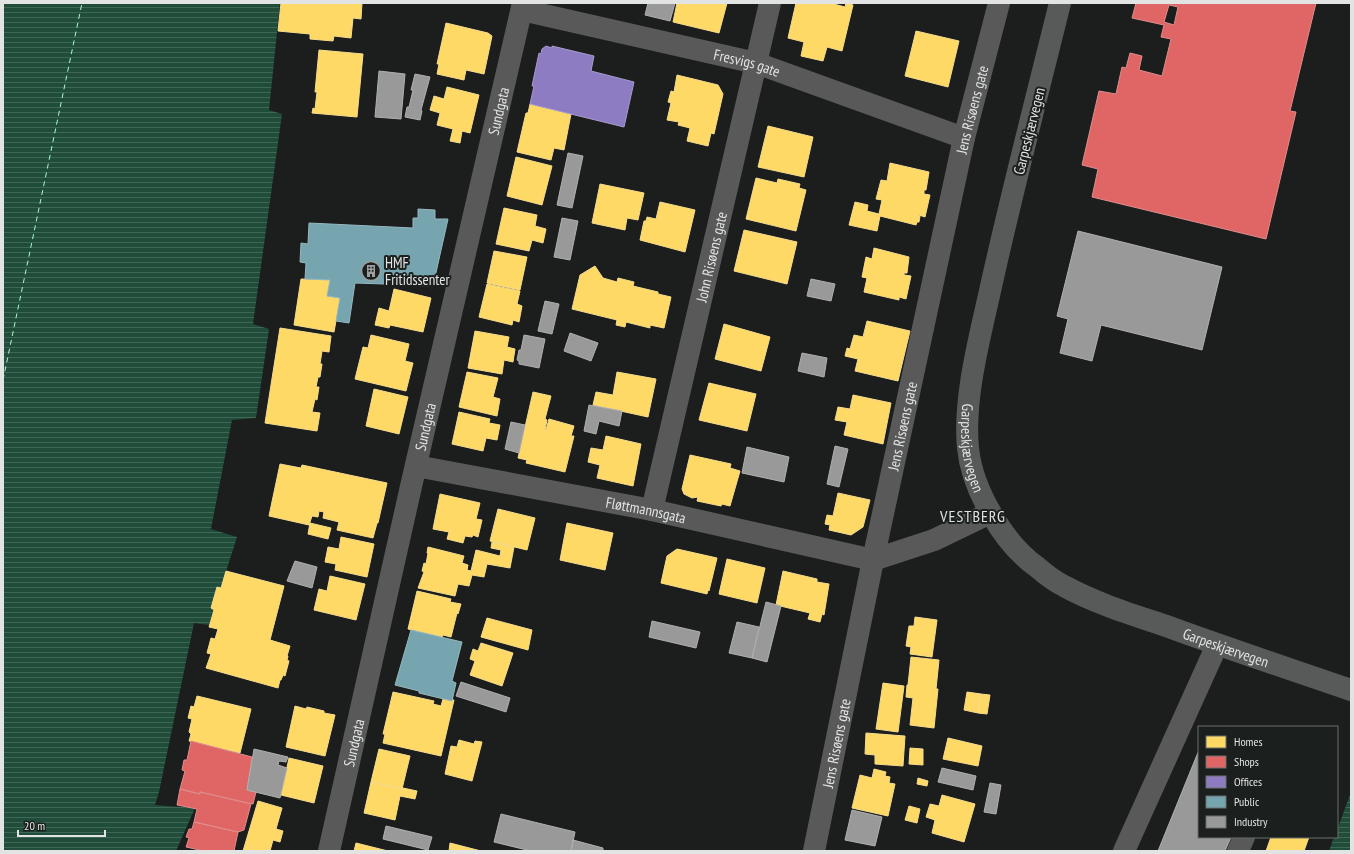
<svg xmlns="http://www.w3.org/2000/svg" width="1354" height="854" viewBox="0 0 1354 854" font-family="'PT Sans Narrow',sans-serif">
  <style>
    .water { fill: url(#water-rules) }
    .homes { fill: #ffd966; stroke: #f6dc8c }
    .shops { fill: #e06666; stroke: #e08c8c; fill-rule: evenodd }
    .offices { fill: #8e7cc3; stroke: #a79bcd }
    .public { fill: #76a5af; stroke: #96b8bf }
    .industry { fill: #999; stroke: #afb0af }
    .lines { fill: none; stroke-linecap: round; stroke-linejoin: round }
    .ferry { stroke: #a8f8d1; stroke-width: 1; stroke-dasharray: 5 4; stroke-linecap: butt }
    .minor { stroke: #585958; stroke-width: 22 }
    .major { stroke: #585a59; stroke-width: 22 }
    .labels { text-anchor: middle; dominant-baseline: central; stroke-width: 4; stroke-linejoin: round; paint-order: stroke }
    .street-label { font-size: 15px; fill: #e1e4e3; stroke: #1b1f1d }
    .poi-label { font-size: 15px; fill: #e1e4e3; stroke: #1b1f1d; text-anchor: start }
    .neighbourhood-label { font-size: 16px; letter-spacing: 1px; fill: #e1e4e3; stroke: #1b1f1d }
  </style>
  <defs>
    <pattern id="water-rules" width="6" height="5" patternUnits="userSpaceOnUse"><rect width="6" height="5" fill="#204d39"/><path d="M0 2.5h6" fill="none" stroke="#406656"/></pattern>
  </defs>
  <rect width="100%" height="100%" fill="#1c1e1d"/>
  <path class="water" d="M3 3H280L269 110 282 114 253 324 269 329 256 418 232 420 211 529 237 537 209 625 194 623 159 792 155 805 195 808 176 851H3Z
    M1351 792V851H1329L1334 837H1337V830Z"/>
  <path class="homes" d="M281 3H362L361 19 353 18 351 38 334 36 333 41 310 39V34L278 31Z
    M677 3H727L719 33 673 22Z
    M796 3H830L845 7 846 3 853 5 842 51 827 47 823 61 801 56 804 42 788 38Z
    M446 23 488 33 492 36 484 74 466 70 464 80 437 74 439 64H437Z
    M916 31 959 41 948 87 905 76Z
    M319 50 363 54 357 117 312 113 313 108 315 109 317 92H315Z
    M677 75 718 85 723 94 714 134 711 133 708 146 687 141 690 128 678 125 679 122 667 120 671 103 668 102 671 91 674 92Z
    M447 87 479 95 470 133 462 131 460 143 450 141 453 129 437 125 440 113 430 110 434 96 444 99Z
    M530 104 571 114 564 150 554 148 551 160 517 152 526 113H528Z
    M768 126 813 137 804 177 758 167Z
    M516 157 552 166 542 205 507 196Z
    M890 163 929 172 926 190H924V194L930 195 925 217 919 215 918 216H920L919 222H917L916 225 880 216 877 231 849 225 855 202 868 205 867 211 879 214 882 200 876 199 881 180 887 181Z
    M756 178 777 183 778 179 800 184 799 188 806 190 796 231 746 219Z
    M600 184 644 193 638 220 627 218 625 230 592 223Z
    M660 202 695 210 685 252 640 240 644 221H646L647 217 656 219Z
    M504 208 537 215 535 226 546 229 543 243 532 240 529 251 496 244Z
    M744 230 797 242 787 284 734 271Z
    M874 248 909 257 907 273H904V275L911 276 906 299 899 297V300L864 292 867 278 862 277 866 257 872 259Z
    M494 251 527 257 520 290 487 283Z
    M595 266 603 278 617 282 618 278 634 282 633 286 658 292V294L671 297 664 328 650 325V328L626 322 625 327 616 325 617 320 572 309 580 275Z
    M301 279 330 280 327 296 340 298 334 332 294 325Z
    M487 284 520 291 517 304 522 306 519 322 513 320 512 325 479 317Z
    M394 289 431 298 423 332 390 325 389 328 375 325 379 308 389 311Z
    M867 321 910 331 898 381 855 371 858 359 845 356 847 348 850 349 854 335 863 337Z
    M724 324 770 337 761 371 715 359Z
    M280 328 331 336 329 352 322 351 320 364H322L320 377H318L316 387H319L317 400 315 399 312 412 320 413 317 431 265 423Z
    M475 331 509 337 507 347 515 349 513 362 504 360 502 374 468 368Z
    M371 335 409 344 405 361 413 363 406 391 355 379 363 347 368 348Z
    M467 372 498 378 493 397 500 399 497 416 459 407Z
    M617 372 656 379 648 417 593 405 596 392 613 395Z
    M709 383 756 394 747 431 699 420Z
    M374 389 408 397 399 434 366 426Z
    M533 392 551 396 545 419 547 420 545 430H546L549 419 574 426 571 436H574L565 472 526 463 527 460 518 458Z
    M853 395 891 403 883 444 844 435 847 422 835 420 838 407 850 409Z
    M459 412 490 419 489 423 500 425 497 440 486 438 483 451 452 444Z
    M606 436 641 444 633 486 597 478 600 465 588 462 591 448 603 450Z
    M690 455 731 464 730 468 740 471 730 506 722 504 721 506 697 501 698 497 692 498 684 494 682 489Z
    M280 464 301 468 302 465 387 483 378 523H377L373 538 337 530 339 522 323 518 324 512 319 511 318 517 312 516 309 525 269 516Z
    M838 493 870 500 863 527 851 535 829 530 830 525 825 524 827 515 833 516Z
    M440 494 480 503 476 519 482 520 478 537 473 535 472 537 465 536 463 543 447 539 449 532 433 529Z
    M498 509 535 518 527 550 490 541Z
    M310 523 331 528 328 539 308 534Z
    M567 523 613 533 605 570 560 560Z
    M341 537 374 544 367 577 335 570 336 564 325 562 328 547 339 549Z
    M492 542 514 547 510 568 487 564 484 577 472 575 469 586 458 584 455 596 418 588 424 572 422 571 424 563 426 564 428 553H427L428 547 464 556 462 563 468 565 467 570 471 571 476 550 500 556 501 550 491 548Z
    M677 549 717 558 709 591 708 590 707 594 661 583 667 556Z
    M727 559 765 568 757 603 719 594Z
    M226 571 284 586 270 640 290 646 287 656H288L287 660 289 661 285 676 283 675 281 680H280L278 688 206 668 211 654 207 653 211 638 215 639 218 629 209 627 214 610 211 608 217 587 221 588Z
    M783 571 817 579V582L829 584 824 615 822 614 820 622 808 619 810 613 776 605Z
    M330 576 365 584 356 620 314 610 319 589 327 591Z
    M417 591 451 599 450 602 461 604 458 614 457 613 451 637 443 635 442 637 408 629Z
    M915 617 937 620 932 657 910 654 911 647 906 646 909 626H914Z
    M487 618 532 630 528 650 481 637Z
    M481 643 513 653 502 686 470 675 475 661 470 659 473 649 478 651Z
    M911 657 939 660 936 689H938L934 728 910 725 913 698 906 697 907 685H908Z
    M883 683 904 686 898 732 876 729Z
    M393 692 434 701 433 704 441 706 443 699 454 700 441 756 383 743 385 734H383Z
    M967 692 981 694 978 713 964 710Z
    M981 694 990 695 987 714 978 713Z
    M197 696 251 709 240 753 189 741 191 734 189 732 192 719 188 718 191 706 194 707Z
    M295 706 306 709 307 707 324 711V713L335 715 325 756 286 747Z
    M866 733 905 736 903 766 875 764V755L865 754Z
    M948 738 982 746 978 766 943 759Z
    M459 740 474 744 475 741 482 742 472 781 445 774 451 746 457 747Z
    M910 748 923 749V765L909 764Z
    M379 749 410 756 402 789 371 782Z
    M289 758 323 766 314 803 281 795Z
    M874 769 886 772 885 776 890 777 889 783 895 784 888 816 852 808 860 775 872 778Z
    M918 778 928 781 927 786 917 784Z
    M371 782 402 789 403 788 417 791 415 799 400 796 395 820 364 813Z
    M942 795 975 804 964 842 932 833 935 820 926 817 930 804 939 806Z
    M258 801 282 808 276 829 283 831 280 842 273 840 270 851H243Z
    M909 806 920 809 917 823 905 820Z
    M1271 837H1309L1304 851H1266Z
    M356 843 388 851H354Z
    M450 843 481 851H449Z"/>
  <path class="shops" d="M1136 3H1316L1290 111 1296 112 1266 239 1092 197 1098 169 1082 165 1099 91 1116 94 1122 67 1126 68 1130 53 1142 56 1139 70 1162 76 1171 39 1161 37 1164 25 1132 18ZM1169 5 1178 7 1174 25 1164 22Z
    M191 741 252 757 247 790 256 792 253 804 200 792V794L180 789 185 771 182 770 184 760H187Z
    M180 789 200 794V792L251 804 244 830 238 832 194 822 197 809 177 805Z
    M194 822 238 832 234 851H204L186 847 189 838 186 837 189 829H192Z"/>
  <path class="offices" d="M546 46 552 48V46L594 56 591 71 634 82 624 127 530 104 534 86H532L539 53 541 54 542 49Z"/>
  <path class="public" d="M418 209 435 210V219H448L433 286 408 285V281L384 279V284L355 283 349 323 336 321 340 298 327 296 330 280 305 279 306 263 300 262 301 243 308 244 309 223 413 228V218H418Z
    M411 630 462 642 452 681 456 683 452 701 419 693V691L395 685Z"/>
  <path class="industry" d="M648 3H675L670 21 645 15Z
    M379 71 405 74 401 119 375 117Z
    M415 74 430 77 421 110 422 111 420 120 405 117 407 107H409L413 90H411Z
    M568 153 583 156 572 208 557 205Z
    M562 218 578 221 570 260 554 257Z
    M1078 231 1222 267 1202 350 1101 325 1092 361 1060 353 1068 319 1057 316Z
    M811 279 835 284 831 301 807 296Z
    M545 301 559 304 552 334 538 331Z
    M570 333 598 343 591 361 564 351Z
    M524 335 545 339 539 368 519 364V361L517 360 519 350H521Z
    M802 353 827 358 824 377 798 371Z
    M589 405 622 411 619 426 599 421 596 434 584 431Z
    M511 422 525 425 519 453 505 449Z
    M835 446 848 449 839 487 827 484Z
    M747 447 789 457 784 482 742 473Z
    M295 561 317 567 312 588 287 581Z
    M766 602 781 606 767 662 752 658Z
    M652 621 700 632 696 648 649 637Z
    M737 622 759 627 752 658 729 653Z
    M461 682 510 698 506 712 456 696Z
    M254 749 288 757 286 762 279 761 278 765 287 768 280 798 247 790Z
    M1199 750V837H1231L1225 851H1158Z
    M942 768 976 776 973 790 938 782Z
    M990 783 1001 785 996 814 984 812Z
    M852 810 882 817 875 846 845 840Z
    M501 814 575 832 571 851H531L494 842Z
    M386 826 432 837 428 850 383 839Z
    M573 840 603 848V851H571Z"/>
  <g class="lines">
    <path class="ferry" d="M3 380 82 3"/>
    <g class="minor">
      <path id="s1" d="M522 10 756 63 964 138"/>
      <path id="s2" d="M416 466 652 510 873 560"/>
      <path id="s3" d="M652 510 770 3"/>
      <path d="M873 560 934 540 990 513"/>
      <path id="s4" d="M329 851 412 482 523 3"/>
      <path id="s5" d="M814 851 873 560 964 138 999 3"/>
      <path d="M1124 851 1217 645"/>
      <path d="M1238 851 1244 837"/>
    </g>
    <path class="major" id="s6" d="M1060 3C1037 96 1013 188 992 282 981 333 963 396 968 448 972 489 1003 543 1037 567 1045 574 1054 581 1064 586 1097 604 1134 615 1169 627 1229 649 1290 669 1351 690"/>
  </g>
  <defs>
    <g id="building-ring" transform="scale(1)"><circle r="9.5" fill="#1b1f1d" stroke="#9c9f9e" stroke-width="1.5"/><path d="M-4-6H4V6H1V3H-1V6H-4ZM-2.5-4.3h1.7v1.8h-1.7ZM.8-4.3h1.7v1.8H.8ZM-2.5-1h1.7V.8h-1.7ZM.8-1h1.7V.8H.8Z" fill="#9c9f9e"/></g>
  </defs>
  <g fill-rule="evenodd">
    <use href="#building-ring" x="371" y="271"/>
  </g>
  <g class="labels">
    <g class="street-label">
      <text stroke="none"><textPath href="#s1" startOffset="231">Fresvigs gate</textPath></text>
      <text stroke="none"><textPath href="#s5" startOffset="758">Jens Risøens gate</textPath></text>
      <text stroke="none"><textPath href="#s4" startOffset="759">Sundgata</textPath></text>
      <text transform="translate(1029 131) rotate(-76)">Garpeskjærvegen</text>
      <text stroke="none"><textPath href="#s3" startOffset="260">John Risøens gate</textPath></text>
      <text stroke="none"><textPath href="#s5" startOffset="434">Jens Risøens gate</textPath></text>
      <text stroke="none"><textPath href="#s4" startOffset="435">Sundgata</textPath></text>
      <text stroke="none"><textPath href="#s6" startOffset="456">Garpeskjærvegen</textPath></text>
      <text stroke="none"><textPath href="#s2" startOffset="234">Fløttmannsgata</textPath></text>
      <text stroke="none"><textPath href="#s6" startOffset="803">Garpeskjærvegen</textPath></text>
      <text stroke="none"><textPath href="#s4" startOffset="111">Sundgata</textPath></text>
      <text stroke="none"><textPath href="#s5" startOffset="110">Jens Risøens gate</textPath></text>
    </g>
    <g class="poi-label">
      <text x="385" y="262">HMF<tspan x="385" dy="17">Fritidssenter</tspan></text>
    </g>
    <g class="neighbourhood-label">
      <text x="973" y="516">VESTBERG</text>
    </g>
  </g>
  <rect width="1354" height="854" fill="none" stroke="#e1e4e3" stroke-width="8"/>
  <rect x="1198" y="726" width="140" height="112" fill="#1b1f1d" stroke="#6a6e6c"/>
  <rect x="1206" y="736" width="20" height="12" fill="#ffd966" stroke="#6a6e6c"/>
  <text x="1234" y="746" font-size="12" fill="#e1e4e3">Homes</text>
  <rect x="1206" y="756" width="20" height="12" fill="#e06666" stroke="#6a6e6c"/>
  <text x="1234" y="766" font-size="12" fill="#e1e4e3">Shops</text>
  <rect x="1206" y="776" width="20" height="12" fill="#8e7cc3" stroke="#6a6e6c"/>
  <text x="1234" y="786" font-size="12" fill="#e1e4e3">Offices</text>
  <rect x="1206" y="796" width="20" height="12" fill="#76a5af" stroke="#6a6e6c"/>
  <text x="1234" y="806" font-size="12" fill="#e1e4e3">Public</text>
  <rect x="1206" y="816" width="20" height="12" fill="#999999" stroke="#6a6e6c"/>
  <text x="1234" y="826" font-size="12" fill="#e1e4e3">Industry</text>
  <path d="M18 830v6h87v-6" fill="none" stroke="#e1e4e3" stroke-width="2"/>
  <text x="24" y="830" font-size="12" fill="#e1e4e3" stroke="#1b1f1d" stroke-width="3" paint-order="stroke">20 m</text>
</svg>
